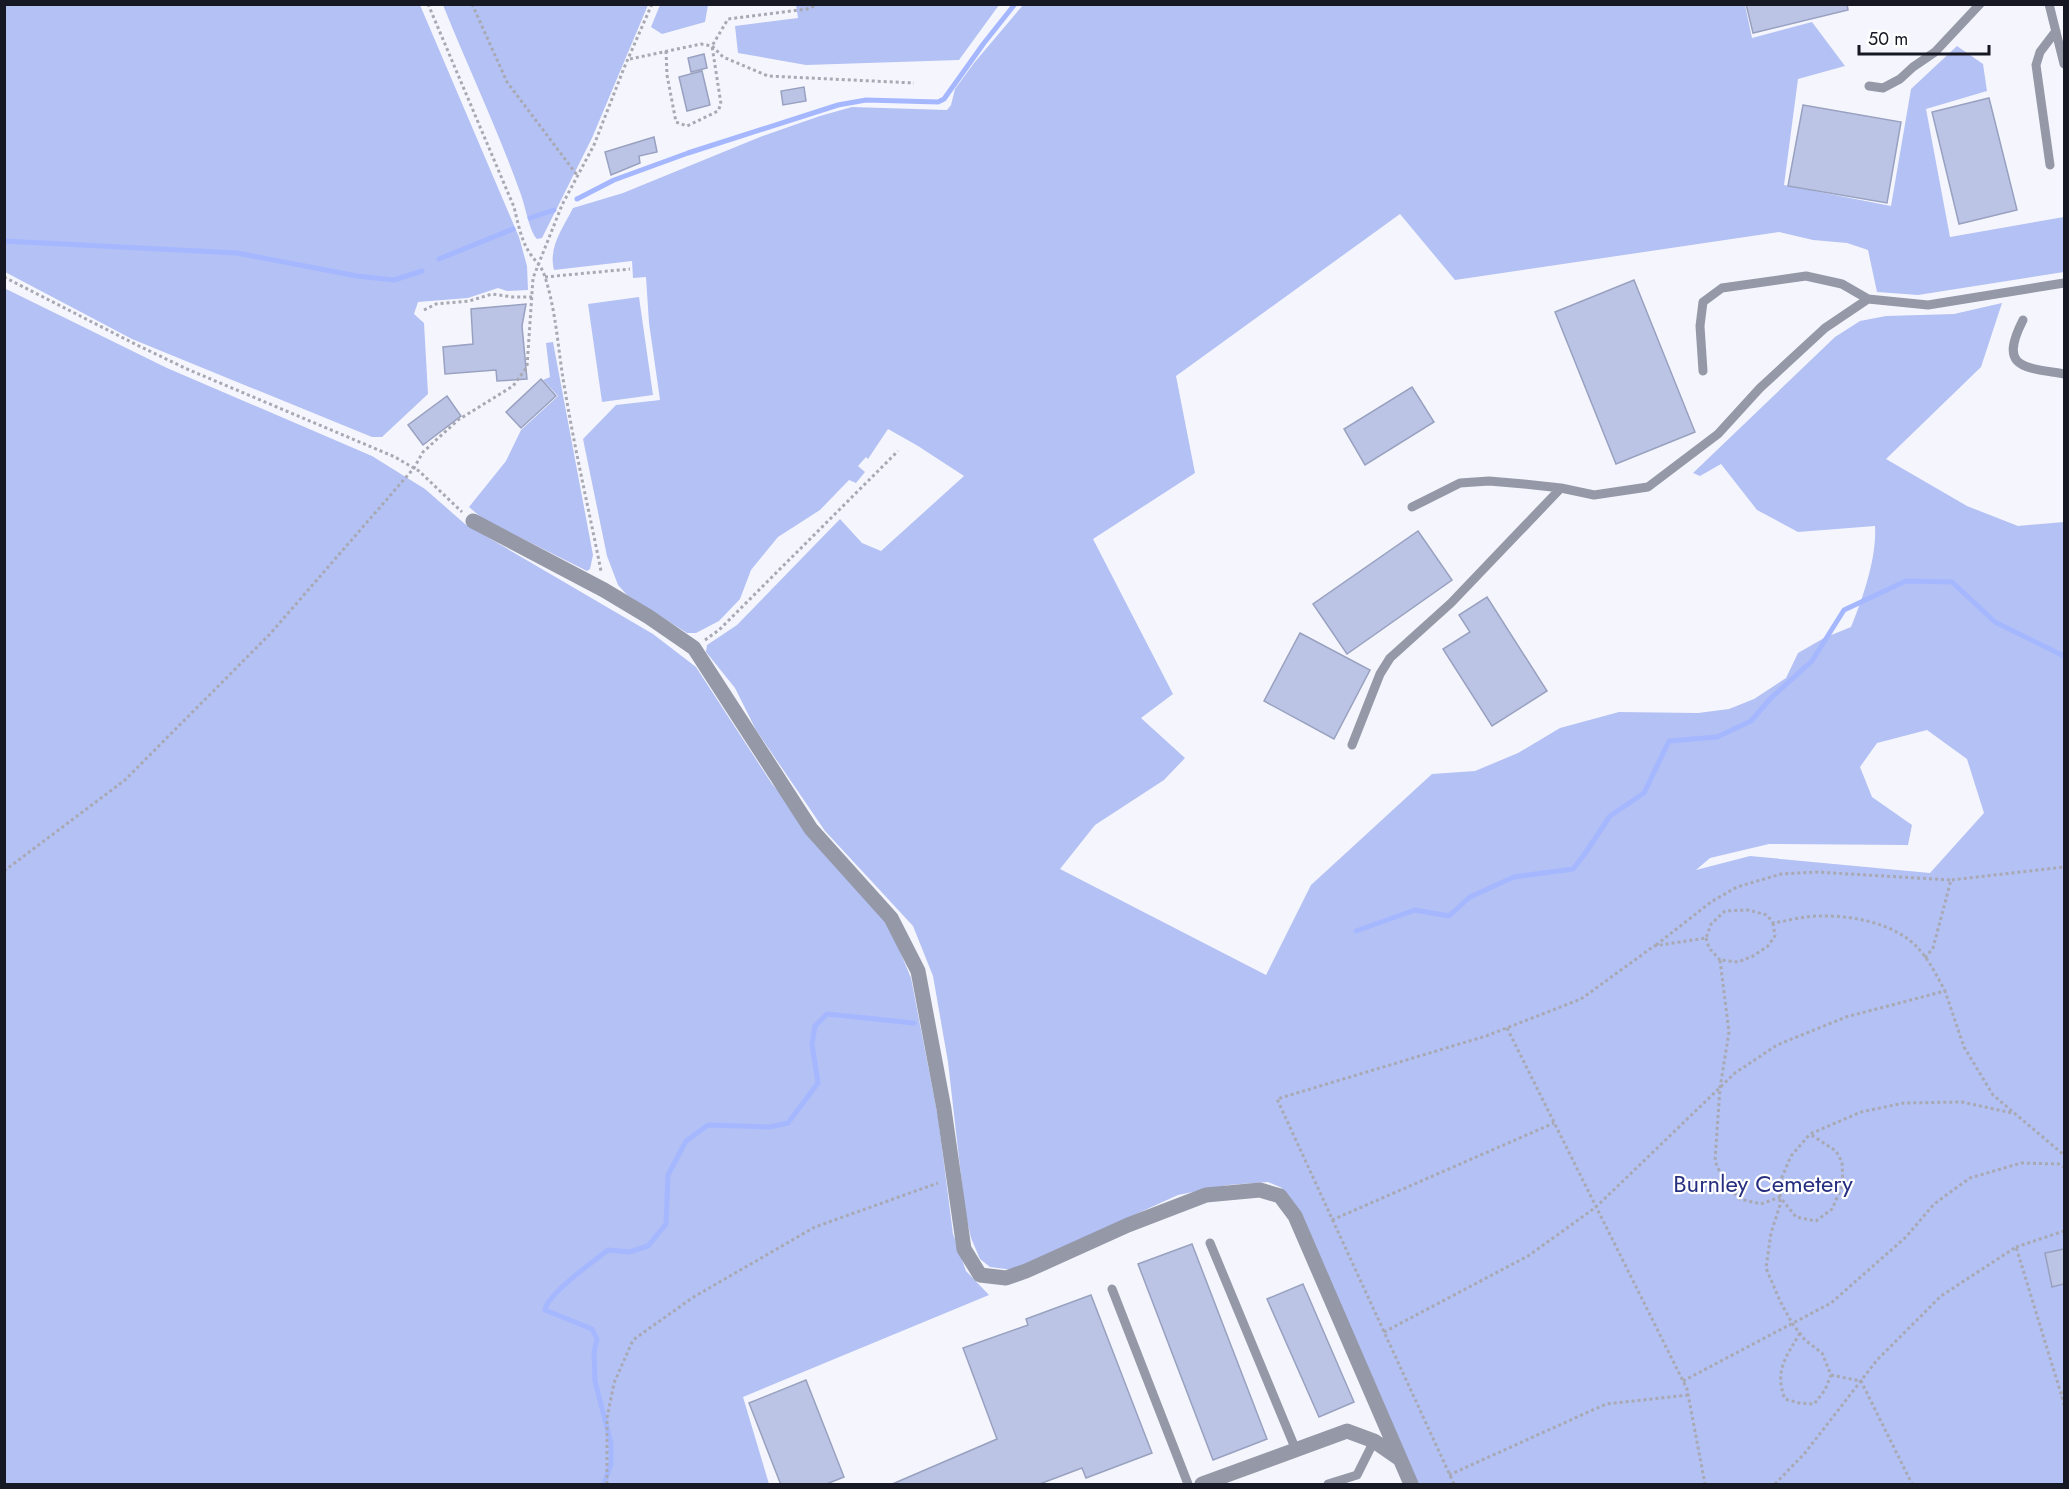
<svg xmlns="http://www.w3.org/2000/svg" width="2069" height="1489" viewBox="0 0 2069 1489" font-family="Jost,sans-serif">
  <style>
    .green { fill: #b4c1f4; fill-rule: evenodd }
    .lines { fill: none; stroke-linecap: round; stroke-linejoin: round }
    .stream { stroke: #a5b7ff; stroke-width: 5 }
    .building { fill: #bbc4e4; stroke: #99a1c0; stroke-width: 1.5 }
    .path { stroke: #a8a9b2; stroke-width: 3; stroke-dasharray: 3 3; stroke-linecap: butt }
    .lane { stroke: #9599a7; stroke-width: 9 }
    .street { stroke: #9599a7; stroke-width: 15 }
    .labels { text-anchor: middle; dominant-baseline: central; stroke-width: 4.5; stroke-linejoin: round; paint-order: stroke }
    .park-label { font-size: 24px; fill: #272f80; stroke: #fff }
  </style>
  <rect width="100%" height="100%" fill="#f5f6fd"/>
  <path class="green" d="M4 5H420L519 237 527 266 528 290 507 291 498 288 468 298 418 302 414 314 424 323 428 394 382 437H372L132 339 5 272Z
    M443 5H648L592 138 542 238 537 239C529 231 525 204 520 192 497 128 468 67 443 5Z
    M660 5H708L705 22 662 34 651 27Z
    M796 5V4L999 5 959 60 806 65 738 53 735 26 798 18Z
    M1023 5H1745L1752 38 1812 22 1845 66 1798 79 1784 185 1891 206 1911 89 1957 46 1983 64 1987 91 1926 109 1950 237 2064 217V272L1918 295 1877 292 1868 250 1847 243 1813 240 1779 232 1455 280 1400 214 1176 376 1195 473 1093 539 1173 694 1141 718 1185 758 1164 780 1095 825 1060 869 1266 975 1311 885 1432 774 1475 771 1518 753 1560 728 1619 712 1698 713 1729 709 1754 699 1786 678 1798 653 1824 638 1851 627C1863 598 1877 557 1875 526L1798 532 1757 510 1721 464 1700 476 1693 473 1835 337 1860 321 1886 316 1954 314 2002 303 1981 367 1886 459 1967 506 2018 526 2064 522V1484H1411L1282 1188 1268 1182 1228 1185 1178 1195 1013 1270 990 1267 980 1259 971 1238 965 1211 948 1062 933 976 913 926 825 831 756 730 735 688 706 652 707 645 737 625 840 519 862 543 881 551 964 476 918 446 888 429 868 459 866 457 858 466 865 472 856 483 849 480 820 510 778 537 751 570 740 599 719 621 696 633H687L627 595 618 585 607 556 583 439 616 405 660 400 649 323 646 277 633 278 632 261 554 270C548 247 563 228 573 208L623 193 760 137 820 116 852 107 947 110 951 105 955 89 974 63ZM1927 730 1967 759 1984 813 1930 873 1750 856 1696 870 1710 858 1769 844 1908 845 1912 825 1872 797 1860 767 1877 743Z
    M4 288 167 368 372 456 425 489 465 524 653 634 696 667 772 784 889 925 911 978 938 1117 953 1234 966 1271 989 1295 743 1397 769 1484H5Z
    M639 297 653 395 602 402 588 304Z
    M553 342 593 555 590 569 587 571 483 519 469 507 506 461 521 430 558 396 543 380 550 377 546 343Z"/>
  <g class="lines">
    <path class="stream" d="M577 199 614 180 688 153 838 105 866 100 938 102 944 99 984 43 1015 4
      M530 218 554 210
      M4 241 237 253 357 276 394 280 422 271
      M439 259 513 229
      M1356 931 1415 910 1449 916 1470 897 1514 877 1573 869 1584 855 1610 816 1644 793 1669 741 1717 737 1751 721 1771 698 1812 661 1844 610 1906 581 1952 582 1995 622 2064 656
      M604 1484 611 1464V1443L595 1381 594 1352 597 1339 592 1329 545 1310C547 1294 594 1261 608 1250L629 1252 648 1246 666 1224 668 1175 686 1141 708 1125 769 1127 788 1123 818 1083 812 1044 815 1026 827 1014 914 1023"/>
  </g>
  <path class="building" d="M1746 4H1847L1848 10 1753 33Z
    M704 54 707 68 691 72 688 58Z
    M702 71 710 105 687 111 679 77Z
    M804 87 806 101 783 105 781 91Z
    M1989 98 2017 210 1959 224 1932 112Z
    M1803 105 1901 122 1887 203 1788 186Z
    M654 137 657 152 639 156 640 163 611 175 605 152Z
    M1634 280 1695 432 1616 464 1555 312Z
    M526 304 522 326 527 379 497 381 496 370 445 374 443 347 473 344 471 309Z
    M541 379 556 396 521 428 506 412Z
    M1412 387 1434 422 1365 465 1344 429Z
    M447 396 461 416 423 445 408 425Z
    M1418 531 1452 580 1347 654 1313 604Z
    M1487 597 1547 691 1492 726 1443 649 1470 632 1459 615Z
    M1300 633 1370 670 1334 739 1264 701Z
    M1192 1244 1267 1439 1213 1460 1138 1264Z
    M2064 1249V1284L2052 1287 2045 1253Z
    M1303 1284 1354 1402 1319 1417 1267 1299Z
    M1091 1295 1152 1453 1086 1478 1082 1468 1037 1485H890L997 1439 963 1348 1028 1325 1026 1319Z
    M806 1380 844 1477 824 1485H781L749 1403Z"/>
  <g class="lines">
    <path class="path" d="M428 4 514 207C518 223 521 241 531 255 537 263 542 267 545 277 557 314 558 353 565 390 575 451 589 510 601 571
      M472 4 507 82 577 175
      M666 51 667 75 676 122 687 126 718 111 721 104 712 46 728 19 807 9 819 4
      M630 59 701 44 712 46 723 57 768 76 914 83
      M4 277 135 344 187 369 395 457 419 471 462 512
      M545 277 630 269
      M424 310 436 304 469 301 492 294 513 297H532
      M705 640 719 630 898 451
      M4 871 125 780 270 634 414 468 423 452 458 420 513 386 527 367 533 278 562 205 594 145 624 68 652 4
      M1773 923 1775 936 1768 946 1753 956 1738 962 1720 960 1729 1032 1720 1088 1715 1161 1725 1184 1740 1199 1761 1204 1780 1197 1796 1217 1816 1221 1832 1209 1843 1184 1842 1162 1836 1151 1810 1134
      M1706 938 1709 948 1720 960
      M1656 945 1711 902 1737 887 1781 874 1816 872 1951 880
      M1925 958 1933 948 1951 880 2064 867
      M1507 1028 1687 1389 1705 1484
      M1332 1220 1554 1123
      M2016 1247 2064 1231
      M1384 1332 1528 1256 1596 1207 1735 1073 1777 1045 1846 1017 1945 991 1964 1047 1993 1095 2064 1155
      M1800 1333C1786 1357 1774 1371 1785 1399L1799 1403 1814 1404 1825 1390 1831 1375 1822 1353 1805 1340 1792 1323 1780 1301 1766 1268 1771 1233 1780 1205V1182L1791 1156 1810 1134 1861 1112 1904 1103 1962 1102 2012 1113
      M1831 1375 1861 1381 1912 1484
      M1683 1381 1831 1303 1906 1237 1934 1204 1970 1178 2021 1163 2059 1164 2064 1167
      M2064 1391 2062 1397 2064 1405
      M1449 1475 1606 1404 1688 1395
      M607 1484V1418L614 1383 633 1340 692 1298 815 1227 938 1183
      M1454 1484 1277 1099 1486 1036 1581 999 1654 946 1706 938 1711 924 1725 911 1748 910 1767 915 1773 923C1787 921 1803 916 1819 916 1851 915 1895 923 1918 948 1929 960 1937 976 1945 991
      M1775 1484 1805 1453 1877 1360 1941 1296 2016 1247 2062 1397"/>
    <path class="lane" d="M2049 4 2064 64
      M1869 86 1883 88 1900 79 1913 67 1935 52 1980 4
      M2050 165 2036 65 2040 52 2056 31
      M2023 320C1998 369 2024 367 2064 374
      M1703 371 1700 326 1703 302 1722 288 1806 276 1842 284 1868 299 1928 305 2064 283
      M1412 507 1460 483 1489 481 1524 484 1561 488 1594 495 1648 487 1718 434 1760 388 1825 328 1868 299
      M1352 745 1380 674 1390 658 1451 603 1561 488
      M1210 1243 1296 1450
      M1112 1289 1188 1484
      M1328 1484 1357 1475 1374 1441"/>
    <path class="street" d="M473 521 604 590 649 617 694 648 811 829 891 918 918 971 944 1109 964 1249 980 1275 1006 1278 1026 1271 1128 1225 1206 1195 1260 1190 1280 1196 1295 1216 1411 1484
      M1202 1484 1347 1431 1374 1441 1400 1459"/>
  </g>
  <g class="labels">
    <g class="park-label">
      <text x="1763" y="1183">Burnley Cemetery</text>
    </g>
  </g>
  <rect width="2069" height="1489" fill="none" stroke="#161824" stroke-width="12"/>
  <path d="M1859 45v9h130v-9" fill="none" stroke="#161824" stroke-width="3"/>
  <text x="1868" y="45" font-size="18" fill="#161824" stroke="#ffffff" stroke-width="4.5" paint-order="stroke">50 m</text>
</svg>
